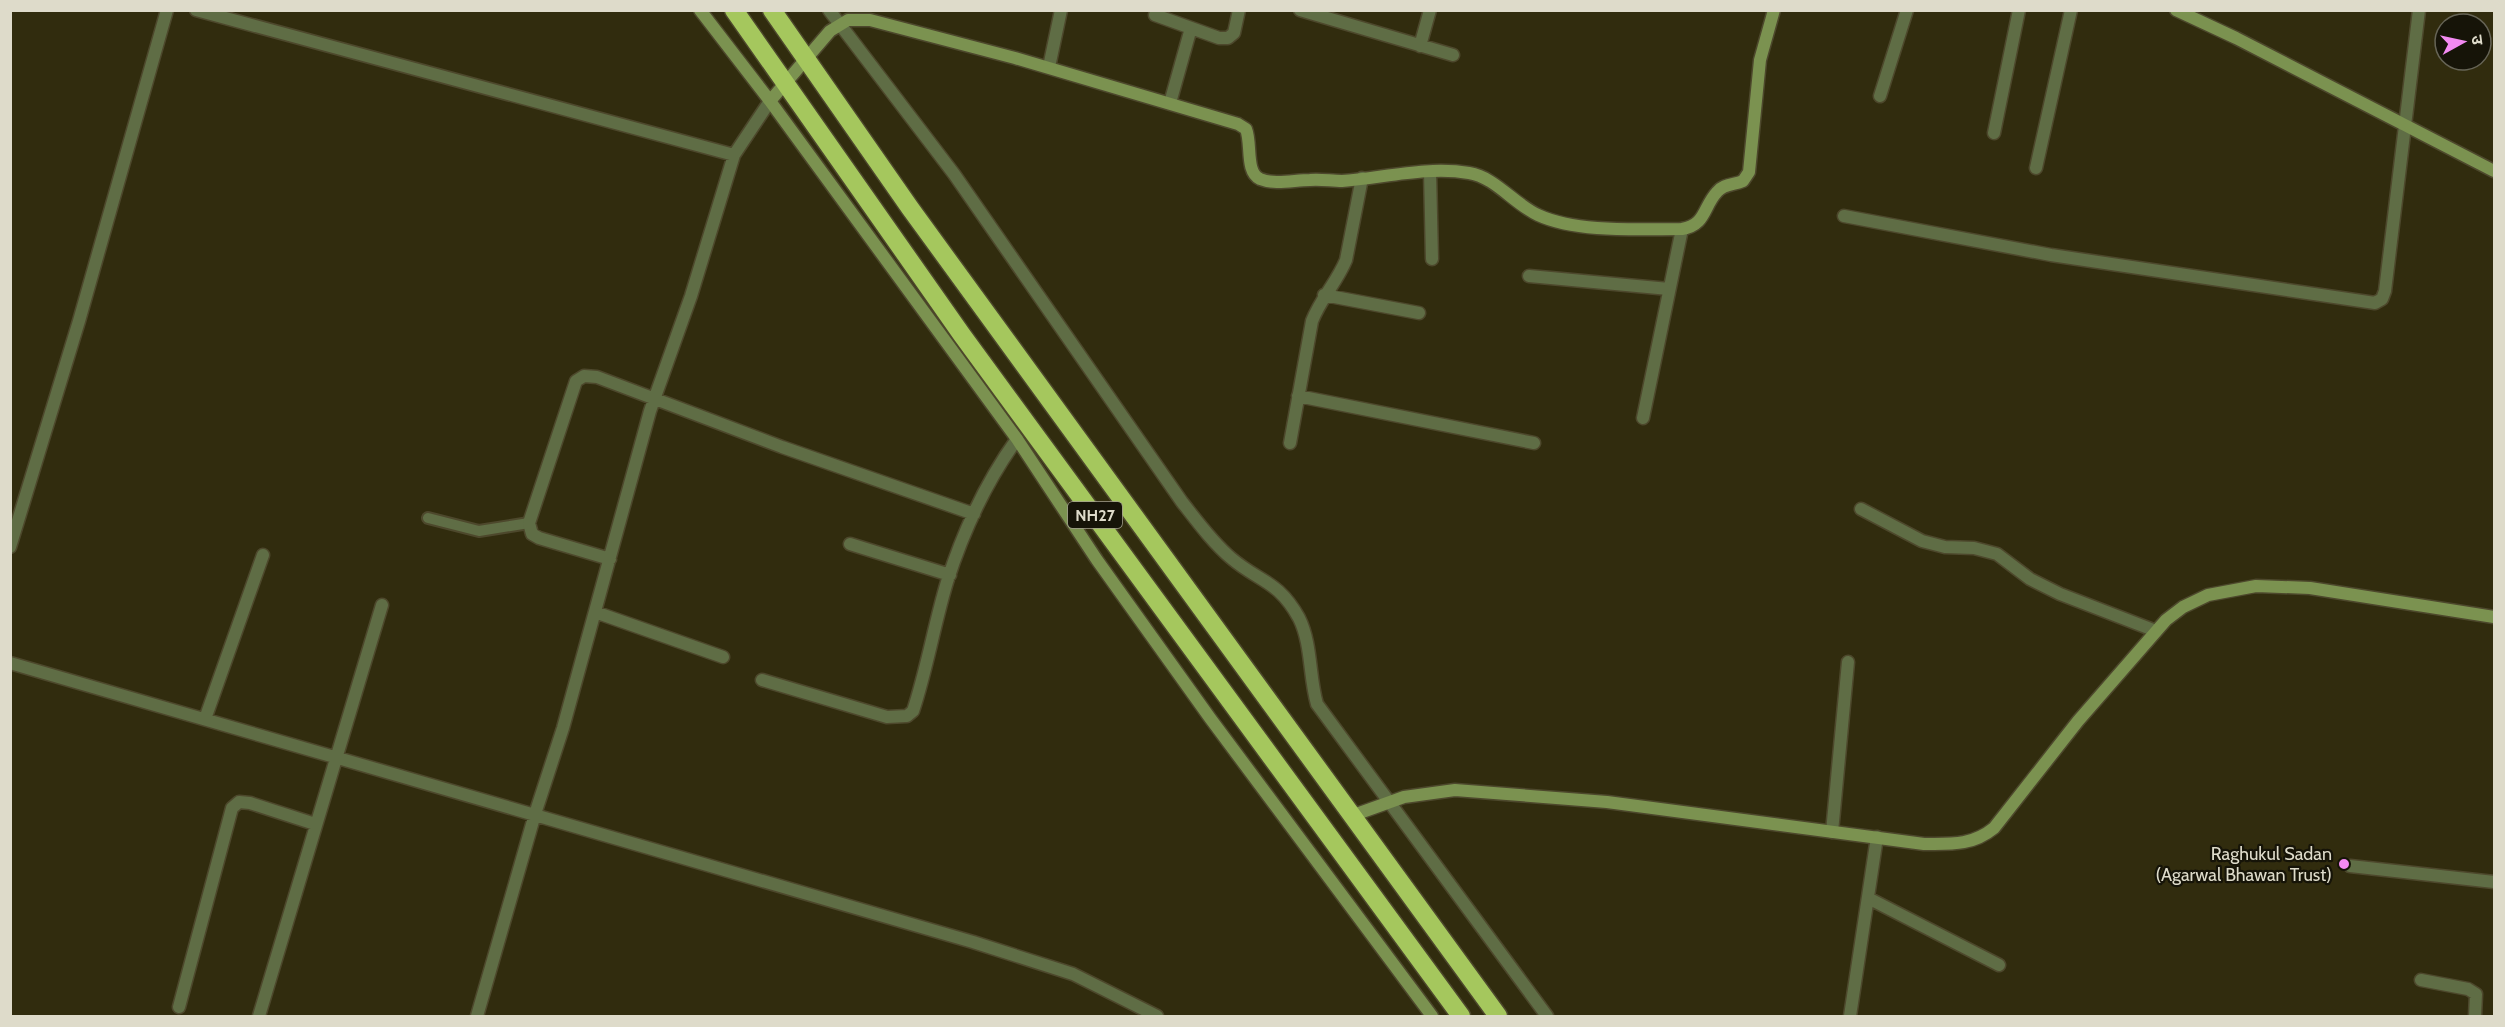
<svg xmlns="http://www.w3.org/2000/svg" width="2505" height="1027" viewBox="0 0 2505 1027" font-family="Cabin,'Noto Sans Devanagari',sans-serif">
  <style>
    .lines { fill: none; stroke-linecap: round; stroke-linejoin: round }
    .lane-casing { stroke: #4d482c; stroke-width: 14 }
    .street-casing { stroke: #4d482c; stroke-width: 15 }
    .secondary-casing { stroke: #4d482c; stroke-width: 15 }
    .highway-casing { stroke: #4d482c; stroke-width: 21 }
    .lane { stroke: #5f6d45; stroke-width: 10 }
    .street { stroke: #5f6d45; stroke-width: 12 }
    .secondary { stroke: #7b9250; stroke-width: 12 }
    .highway { stroke: #a5c75d; stroke-width: 18 }
    .poi-dot { fill: #f38af2; stroke: #161408; stroke-width: 2 }
    .labels { text-anchor: middle; dominant-baseline: central; stroke-width: 4.5; stroke-linejoin: round; paint-order: stroke }
    .shield { fill: #161408; stroke: #a29f90; stroke-width: 1.5 }
    .shield-label { font-size: 16px; font-weight: bold; fill: #dedbca }
    .poi-label { font-size: 18px; fill: #dedbca; stroke: #161408; text-anchor: end }
  </style>
  <rect width="100%" height="100%" fill="#312c0e"/>
  <g class="lines">
    <g class="lane-casing">
      <path id="lane" d="M428 518 479 531 529 523"/>
    </g>
    <g class="street-casing">
      <path id="street" d="M196 10 734 155
        M829 10 954 174 1182 502C1197 521 1212 542 1231 558 1259 582 1278 580 1299 618 1312 644 1309 677 1317 704L1547 1016
        M1300 10 1453 55
        M1155 15 1219 38H1228L1234 33 1239 10
        M1420 46 1430 10
        M1049 67 1061 10
        M1880 96 1907 10
        M1170 103 1191 28
        M1994 133 2019 10
        M2036 168 2071 10
        M1430 172 1432 259
        M1844 216 2051 255 2375 303 2382 299 2385 291 2419 10
        M1529 276 1669 289
        M1324 295 1419 313
        M1298 396 1534 443
        M1643 418 1682 229
        M1290 443 1312 321C1321 298 1337 282 1346 260L1362 178
        M1861 509 1922 541 1945 547 1974 548 1997 554 2030 579 2060 594 2156 631
        M850 544 950 575
        M10 547 79 321 167 10
        M610 559 539 538 532 534 529 523 576 381 584 376 597 377 782 447 974 514
        M595 612 723 657
        M10 663 973 942 1073 974 1157 1016
        M762 680 887 717 907 716 913 711C927 669 934 625 947 582 963 532 986 482 1017 439
        M205 719 263 555
        M1832 832 1848 662
        M2350 866 2494 882
        M1868 898 1999 965
        M2421 980 2468 989 2476 994 2475 1016
        M179 1007 232 808 239 802 250 803 315 824
        M259 1016 382 605
        M477 1016 535 814 563 728 650 411 691 296 734 155 770 101
        M1850 1016 1877 837"/>
    </g>
    <g class="secondary-casing">
      <path id="secondary" d="M700 10 770 101 1017 439 1097 560 1210 718 1432 1016
        M2176 10 2236 38 2494 171
        M770 101 830 31 848 20H870L1015 58 1238 124 1246 129C1252 144 1245 172 1260 179 1275 185 1294 180 1310 180 1321 179 1331 181 1342 181 1383 178 1427 166 1469 173 1495 177 1514 204 1538 215 1577 233 1639 229 1682 229 1706 225 1703 207 1717 192 1723 184 1734 185 1743 181L1749 172 1760 60 1774 10
        M1351 816 1404 797 1455 790 1607 802 1924 844C1950 844 1972 846 1994 828L2078 721 2166 620 2183 607 2208 595 2256 586 2310 588 2494 617"/>
    </g>
    <g class="highway-casing">
      <path id="highway" d="M734 10 962 335 1461 1016
        M772 10 910 208 1498 1016"/>
    </g>
    <use href="#lane" class="lane"/>
    <use href="#street" class="street"/>
    <use href="#secondary" class="secondary"/>
    <use href="#highway" class="highway"/>
  </g>
  <circle class="poi-dot" cx="2344" cy="864" r="6"/>
  <g class="labels">
    <rect class="shield" x="1068" y="502" width="54" height="26" rx="4.5"/>
    <g class="shield-label">
      <text x="1095" y="515">NH27</text>
    </g>
    <g class="poi-label">
      <text x="2332" y="854">Raghukul Sadan<tspan x="2332" dy="21">(Agarwal Bhawan Trust)</tspan></text>
    </g>
  </g>
  <rect width="2505" height="1027" fill="none" stroke="#dedbca" stroke-width="24"/>
  <g transform="translate(2463 42) rotate(82)"><circle r="28" fill="#161408" stroke="#666456" stroke-width="1.5"/>
  <path d="M0-4.5L10 22L0 15L-10 22Z" fill="#f38af2"/>
  <text y="-9" font-size="16" font-weight="bold" text-anchor="middle" fill="#dedbca">उ</text>
  </g>
</svg>
